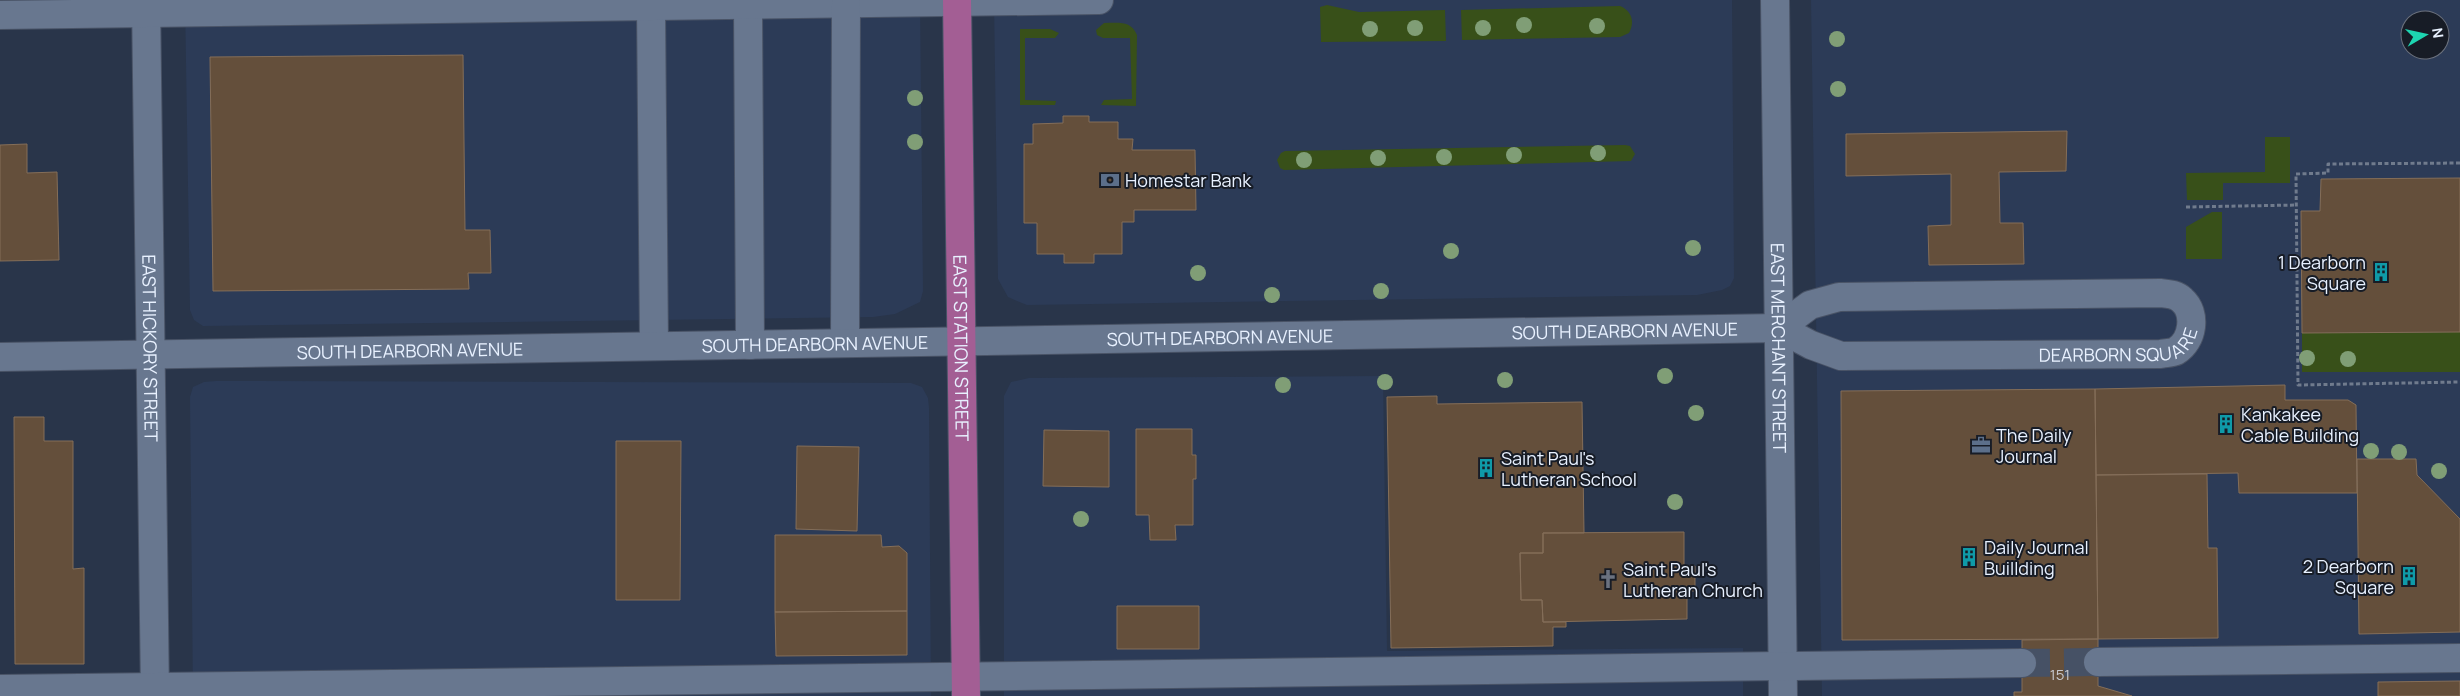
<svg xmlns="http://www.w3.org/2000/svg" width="2460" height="696" viewBox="0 0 2460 696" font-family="Manrope,sans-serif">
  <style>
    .built { fill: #2c3b57; fill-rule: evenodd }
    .green { fill: #385019 }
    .building { fill: #644f3b; stroke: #846e59 }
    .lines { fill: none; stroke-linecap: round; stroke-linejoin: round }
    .minor-tunnel { stroke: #465165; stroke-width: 28; stroke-dasharray: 28 14; stroke-linecap: butt }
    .minor-casing { stroke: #495366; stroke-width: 30 }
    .major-casing { stroke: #495366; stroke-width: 30 }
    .path { stroke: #707b8d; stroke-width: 3; stroke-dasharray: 4 2.5; stroke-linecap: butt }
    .minor { stroke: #68778f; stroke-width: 28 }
    .major { stroke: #a35e94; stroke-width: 28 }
    .tree { fill: #809e76 }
    .labels { text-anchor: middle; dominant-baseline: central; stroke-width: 4; stroke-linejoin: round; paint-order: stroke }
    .number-label { font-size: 15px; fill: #c7c8ce }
    .poi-label { font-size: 18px; fill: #e8f1ff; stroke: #171c26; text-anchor: start }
    .street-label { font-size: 18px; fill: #e8f1ff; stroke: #171c26 }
  </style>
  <rect width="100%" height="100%" fill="#29354a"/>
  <path class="built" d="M185 0H920L923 291 920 302 895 314 873 317 203 326 194 320 190 310Z
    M994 0H1732L1734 278 1730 286 1722 290 1697 295 1027 305 1017 301 1008 297 998 279Z
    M1811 0H2460V696H1822ZM2410 20H2440V50H2410Z
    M1383 376 1387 651 1743 648V696H1004V396L1011 382 1029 378Z
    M216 381 911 383 922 387 928 398 929 408 931 696H193L190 397 193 387 204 382Z"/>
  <path class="green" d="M1327 5 1359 12 1445 10 1446 41 1321 42 1320 7Z
    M1620 6C1632 11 1635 22 1629 33L1620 37 1462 40 1461 10Z
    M1104 23C1118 23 1131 20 1137 35L1136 106 1101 105 1104 100 1132 99 1130 38H1103L1097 35 1096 30Z
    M1020 29H1050L1059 33 1055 38H1025V100L1056 101 1055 105H1020Z
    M2265 137H2290V183H2223V200H2187L2186 173 2265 172Z
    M1625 145 1630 146 1635 154 1631 161 1284 170 1280 168 1277 160 1281 153 1285 151Z
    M2212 212H2222V259H2186V227Z
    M2460 332V372H2302V333Z"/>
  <path class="building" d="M463 55 465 230H490L491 273H468L469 289 213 291 210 57Z
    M1063 116H1089V122H1118V139H1133L1132 150H1195L1196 210H1134V222H1122V254H1094V263H1064V254H1037V223H1024V144H1033V124L1063 123Z
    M2067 131 2066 171 1999 172 2000 223H2023L2024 264 1929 265 1928 226 1951 225V174L1846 176V134Z
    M27 144V173L57 172 59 260 0 261V145Z
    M2460 178V332L2302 333 2301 211H2320L2321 179Z
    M2285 385V400H2348L2356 405 2357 493H2239L2238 473 2096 475 2095 389Z
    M2095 389 2098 639 1842 640 1841 391Z
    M1437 396V404L1582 402 1584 533H1543V553H1520L1521 600H1542L1543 622H1566V627H1553V646L1391 648 1387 397Z
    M14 417H44V441H73V569L84 568V664H15Z
    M1136 429H1192V455H1196V479H1193V525H1175L1176 540H1150L1149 515H1136Z
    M1044 430 1109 431V487L1043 486Z
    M616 441H681L680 600H616Z
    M797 446 859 447 857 531 796 529Z
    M2357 459H2416L2417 475 2460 519V632L2359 634Z
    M2207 474 2208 548H2217L2218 638 2098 639 2096 475Z
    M1684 532V566H1695V591H1687V619L1543 622 1542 600H1521L1520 553H1543V533Z
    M775 535H881L882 547 899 546 907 553V611L775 612Z
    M1117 606H1199V649H1117Z
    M907 611V655L776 656 775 612Z
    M2098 639V686L2132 696H2014V692H2022V640Z
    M2460 681V696H2378V682Z"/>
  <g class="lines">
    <path class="minor-tunnel" d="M2022 663 2098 662"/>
    <g class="minor-casing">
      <g id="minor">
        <path id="s1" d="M146 0 155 696"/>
        <path id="s2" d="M1775 0 1783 696"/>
        <path d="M748 6 750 345"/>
        <path d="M651 7 654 346"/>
        <path d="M0 15 1099 0"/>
        <path d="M845 343 846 5"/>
        <path id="s3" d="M0 357 1779 328 1811 345 1841 356 2161 354C2165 353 2172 353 2176 351 2193 341 2197 313 2182 300 2176 294 2168 294 2160 293L1839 297 1810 305 1779 328"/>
        <path d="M2098 662 2460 658"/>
        <path d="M0 689 2022 663"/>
      </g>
    </g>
    <g class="major-casing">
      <g id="major">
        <path id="s4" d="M957 0 966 696"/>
      </g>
    </g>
    <path class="path" d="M2460 163 2328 164V173L2296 174 2298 385 2460 382
      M2186 207 2297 205"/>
    <use href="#minor" class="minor"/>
    <use href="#major" class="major"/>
  </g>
  <g class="tree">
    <circle cx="1524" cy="25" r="8"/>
    <circle cx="1597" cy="26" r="8"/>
    <circle cx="1415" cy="28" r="8"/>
    <circle cx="1483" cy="28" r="8"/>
    <circle cx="1370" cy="29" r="8"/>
    <circle cx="1837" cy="39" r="8"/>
    <circle cx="1838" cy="89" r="8"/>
    <circle cx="915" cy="98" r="8"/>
    <circle cx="915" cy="142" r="8"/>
    <circle cx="1598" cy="153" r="8"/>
    <circle cx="1514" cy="155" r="8"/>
    <circle cx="1444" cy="157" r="8"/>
    <circle cx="1378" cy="158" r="8"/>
    <circle cx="1304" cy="160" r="8"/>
    <circle cx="1693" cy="248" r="8"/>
    <circle cx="1451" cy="251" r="8"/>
    <circle cx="1198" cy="273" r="8"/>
    <circle cx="1381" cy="291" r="8"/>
    <circle cx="1272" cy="295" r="8"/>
    <circle cx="2307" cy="358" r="8"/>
    <circle cx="2348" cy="359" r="8"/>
    <circle cx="1665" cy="376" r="8"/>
    <circle cx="1505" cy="380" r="8"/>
    <circle cx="1385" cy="382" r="8"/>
    <circle cx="1283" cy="385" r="8"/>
    <circle cx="1696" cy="413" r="8"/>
    <circle cx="2371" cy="451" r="8"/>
    <circle cx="2399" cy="452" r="8"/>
    <circle cx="2439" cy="471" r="8"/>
    <circle cx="1675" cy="502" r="8"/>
    <circle cx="1081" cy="519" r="8"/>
  </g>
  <defs>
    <g id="bank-bare" transform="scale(1.5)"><path d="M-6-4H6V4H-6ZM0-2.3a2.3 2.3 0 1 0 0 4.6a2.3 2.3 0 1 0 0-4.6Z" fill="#5c6f8a" stroke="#171c26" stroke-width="2.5" paint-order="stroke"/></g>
    <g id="building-bare" transform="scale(1.5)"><path d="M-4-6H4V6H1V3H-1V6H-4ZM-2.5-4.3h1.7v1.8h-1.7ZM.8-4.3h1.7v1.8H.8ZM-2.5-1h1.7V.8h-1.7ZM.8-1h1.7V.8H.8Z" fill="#0f9aa8" stroke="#171c26" stroke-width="2.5" paint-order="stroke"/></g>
    <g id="office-bare" transform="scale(1.5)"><path d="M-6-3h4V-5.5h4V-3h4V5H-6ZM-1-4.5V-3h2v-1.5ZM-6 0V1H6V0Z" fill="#5c6f8a" stroke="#171c26" stroke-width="2.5" paint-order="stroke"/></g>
    <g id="church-bare" transform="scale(1.5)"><path d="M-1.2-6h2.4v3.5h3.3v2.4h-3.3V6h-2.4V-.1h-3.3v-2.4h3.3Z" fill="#6b7280" stroke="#171c26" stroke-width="2.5" paint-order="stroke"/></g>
  </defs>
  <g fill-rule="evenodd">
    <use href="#bank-bare" x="1110" y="180"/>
    <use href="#building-bare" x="2381" y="272"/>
    <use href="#building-bare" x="2226" y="424"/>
    <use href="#office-bare" x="1981" y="445"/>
    <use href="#building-bare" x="1486" y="468"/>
    <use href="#building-bare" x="1969" y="557"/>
    <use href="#building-bare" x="2409" y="576"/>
    <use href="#church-bare" x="1608" y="579"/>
  </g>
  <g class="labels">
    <g class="number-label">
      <text x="2060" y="674">151</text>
    </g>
    <g class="poi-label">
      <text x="1125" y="180">Homestar Bank</text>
      <text x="2366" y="262" text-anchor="end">1 Dearborn<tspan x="2366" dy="21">Square</tspan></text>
      <text x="2241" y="414">Kankakee<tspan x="2241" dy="21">Cable Building</tspan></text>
      <text x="1996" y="435">The Daily<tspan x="1996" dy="21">Journal</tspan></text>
      <text x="1501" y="458">Saint Paul's<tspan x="1501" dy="21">Lutheran School</tspan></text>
      <text x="1984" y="547">Daily Journal<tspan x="1984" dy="21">Buillding</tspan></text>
      <text x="2394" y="566" text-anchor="end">2 Dearborn<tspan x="2394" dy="21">Square</tspan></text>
      <text x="1623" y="569">Saint Paul's<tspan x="1623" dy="21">Lutheran Church</tspan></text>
    </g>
    <g class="street-label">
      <text stroke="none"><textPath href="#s3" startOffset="1625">SOUTH DEARBORN AVENUE</textPath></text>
      <text stroke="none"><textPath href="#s3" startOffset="1220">SOUTH DEARBORN AVENUE</textPath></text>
      <text stroke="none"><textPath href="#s3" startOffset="2128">DEARBORN SQUARE</textPath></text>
      <text stroke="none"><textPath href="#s3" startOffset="815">SOUTH DEARBORN AVENUE</textPath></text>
      <text stroke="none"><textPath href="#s1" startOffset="348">EAST HICKORY STREET</textPath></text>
      <text stroke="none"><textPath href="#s4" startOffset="348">EAST STATION STREET</textPath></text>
      <text stroke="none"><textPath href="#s2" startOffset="348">EAST MERCHANT STREET</textPath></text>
      <text stroke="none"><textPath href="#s3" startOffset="410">SOUTH DEARBORN AVENUE</textPath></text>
    </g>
  </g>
  <g transform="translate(2425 35) rotate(81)"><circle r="24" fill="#171c26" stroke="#6b717d"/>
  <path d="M0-4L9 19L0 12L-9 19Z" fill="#1dd5b1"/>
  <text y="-8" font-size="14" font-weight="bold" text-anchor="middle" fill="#e8f1ff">N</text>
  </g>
</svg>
